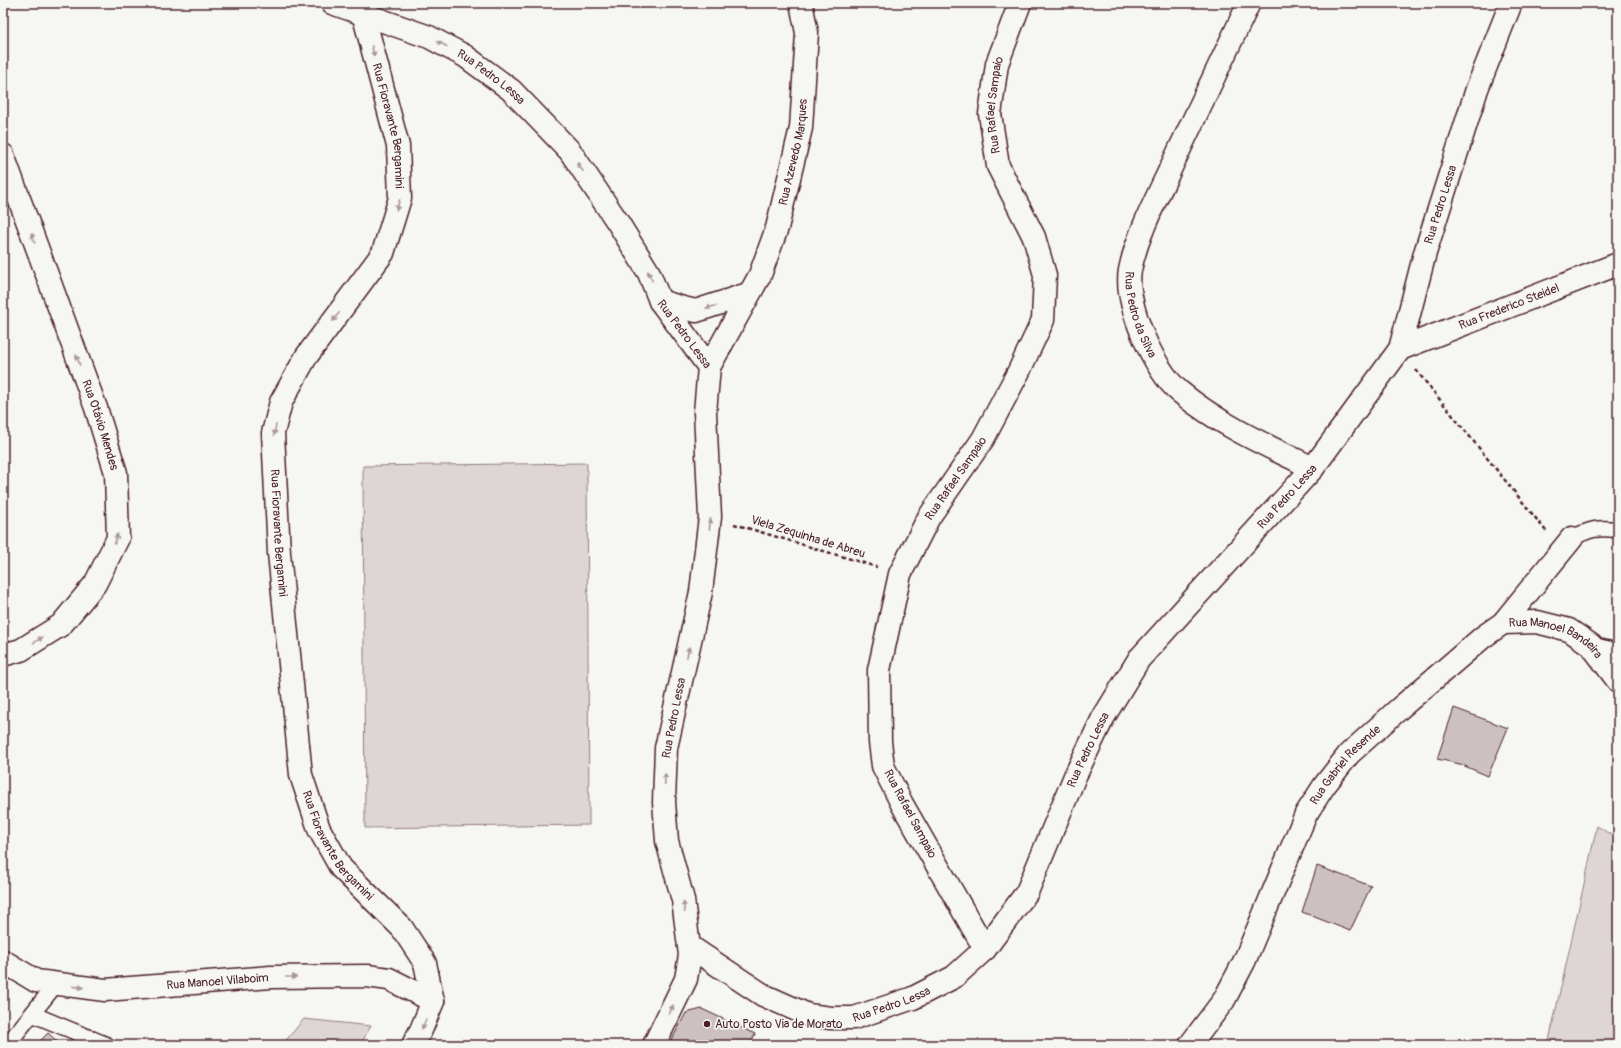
<svg xmlns="http://www.w3.org/2000/svg" width="1621" height="1048" viewBox="0 0 1621 1048" font-family="Pangolin,sans-serif">
  <style>
    .green { fill: #ddd6d5; stroke: #947a80 }
    .building { fill: #ccc1c0; stroke: #4a1f2b }
    .lines { fill: none; stroke-linecap: round; stroke-linejoin: round }
    .lane-casing { stroke: #4a1f2b; stroke-width: 18 }
    .street-casing { stroke: #4a1f2b; stroke-width: 25 }
    .secondary-casing { stroke: #4a1f2b; stroke-width: 25 }
    .path { stroke: #4a1f2b; stroke-width: 2.5; stroke-dasharray: 4 3; stroke-linecap: butt }
    .lane { stroke: #f6f6f2; stroke-width: 15 }
    .street { stroke: #f6f6f2; stroke-width: 22 }
    .secondary { stroke: #f6f6f2; stroke-width: 22 }
    .oneway { fill: #a99598 }
    .poi-dot { fill: #4a1f2b; stroke: #f6f6f2; stroke-width: 1.5 }
    .labels { text-anchor: middle; dominant-baseline: central; stroke-width: 3.5; stroke-linejoin: round; paint-order: stroke }
    .street-label { font-size: 12px; fill: #4a1f2b; stroke: #f6f6f2 }
    .poi-label { font-size: 12px; fill: #4a1f2b; stroke: #f6f6f2; text-anchor: start }
  </style>
  <rect width="100%" height="100%" fill="#f6f6f2"/>
  <filter id="ink" filterUnits="userSpaceOnUse"><feTurbulence type="fractalNoise" baseFrequency=".025" numOctaves="2"/><feDisplacementMap in="SourceGraphic" scale="8" xChannelSelector="R" yChannelSelector="G"/><feConvolveMatrix kernelMatrix="1 2 1 2 8 2 1 2 1" color-interpolation-filters="sRGB"/></filter>
  <g filter="url(#ink)">
    <path class="green" d="M587 463 589 825 365 828 363 466Z
      M1597 826 1618 839V1045H1548Z
      M304 1019 371 1026 360 1045H282Z"/>
    <path class="building" d="M1454 708 1508 728 1488 776 1460 764 1437 759Z
      M1317 866 1371 886 1350 931 1302 912Z
      M702 1009 755 1034 750 1045H669L686 1013Z
      M48 1033 61 1045H36Z"/>
    <g class="lines">
      <g class="lane-casing">
        <path id="lane" d="M1572 538C1590 529 1598 527 1618 530
          M1591 645 1618 651
          M32 1014 107 1045
          M7 1045 56 984"/>
      </g>
      <g class="street-casing">
        <g id="street">
          <path id="s1" d="M1249 3C1224 56 1199 108 1174 161 1158 196 1138 232 1130 270 1124 303 1154 371 1180 392 1220 425 1267 446 1313 468"/>
          <path id="s2" d="M363 13 398 146 400 198 383 253 306 357 281 402 273 433 279 553 301 775 319 829 341 868 402 928 425 963 433 1001"/>
          <path id="s3" d="M3 155 96 408 116 473 118 538 95 584 61 625 21 650 3 655"/>
          <path d="M660 301 683 308 696 311 748 294"/>
          <path id="s4" d="M1400 349 1618 264"/>
          <path id="s5" d="M709 367 760 275 777 228 801 128 807 33 801 3"/>
          <path id="s6" d="M1503 623 1537 622 1569 630 1591 645 1618 681"/>
          <path id="s7" d="M689 946 763 995 808 1015 831 1018H854L913 998 954 977 985 949 1027 892 1075 776 1103 718 1139 659 1313 468 1400 349 1425 253 1477 89 1511 3"/>
          <path id="s8" d="M985 949 902 804 883 766 880 742 879 670 900 574 929 517 983 439 1019 371 1043 320 1045 275 1034 237 998 166 990 114 997 64 1020 3"/>
          <path id="s9" d="M1190 1045 1224 1000 1244 962 1306 814 1324 786 1349 754 1400 708 1483 637 1503 623 1572 538"/>
        </g>
      </g>
      <g class="secondary-casing">
        <g id="secondary">
          <path id="s10" d="M332 3 429 37 465 56 511 90 570 151 617 221 649 273 660 301 709 367 705 412 710 517 701 592 666 748 664 802 667 841 683 900 690 955 686 979 654 1045"/>
          <path id="s11" d="M3 961 36 981 105 990 271 977 367 976 389 979 433 1001 421 1030 413 1045"/>
        </g>
      </g>
      <path class="path" d="M1416 370 1546 531
        M734 524 877 567"/>
      <use href="#lane" class="lane"/>
      <use href="#street" class="street"/>
      <use href="#secondary" class="secondary"/>
    </g>
    <defs><path id="oneway-solid" d="M-6-.8H1V-3.2L6.5 0L1 3.2V.8H-6Z"/></defs>
    <g class="oneway">
      <use href="#oneway-solid" transform="translate(442 44) rotate(-152)"/>
      <use href="#oneway-solid" transform="translate(373 51) rotate(75)"/>
      <use href="#oneway-solid" transform="translate(580 167) rotate(-125)"/>
      <use href="#oneway-solid" transform="translate(398 205) rotate(107)"/>
      <use href="#oneway-solid" transform="translate(33 238) rotate(-110)"/>
      <use href="#oneway-solid" transform="translate(650 276) rotate(-115)"/>
      <use href="#oneway-solid" transform="translate(711 307) rotate(165)"/>
      <use href="#oneway-solid" transform="translate(336 317) rotate(126)"/>
      <use href="#oneway-solid" transform="translate(78 360) rotate(-110)"/>
      <use href="#oneway-solid" transform="translate(275 430) rotate(99)"/>
      <use href="#oneway-solid" transform="translate(710 524) rotate(-83)"/>
      <use href="#oneway-solid" transform="translate(116 539) rotate(-74)"/>
      <use href="#oneway-solid" transform="translate(38 640) rotate(-32)"/>
      <use href="#oneway-solid" transform="translate(688 652) rotate(-78)"/>
      <use href="#oneway-solid" transform="translate(665 779) rotate(-87)"/>
      <use href="#oneway-solid" transform="translate(684 907) rotate(-98)"/>
      <use href="#oneway-solid" transform="translate(291 977)"/>
      <use href="#oneway-solid" transform="translate(78 987) rotate(7)"/>
      <use href="#oneway-solid" transform="translate(671 1010) rotate(-65)"/>
      <use href="#oneway-solid" transform="translate(424 1024) rotate(112)"/>
    </g>
  </g>
  <circle class="poi-dot" cx="707" cy="1024" r="4"/>
  <g class="labels">
    <g class="street-label">
      <text stroke="none"><textPath href="#s10" startOffset="177">Rua Pedro Lessa</textPath></text>
      <text stroke="none"><textPath href="#s8" startOffset="922">Rua Rafael Sampaio</textPath></text>
      <text stroke="none"><textPath href="#s2" startOffset="116">Rua Fioravante Bergamini</textPath></text>
      <text stroke="none"><textPath href="#s5" startOffset="233">Rua Azevedo Marques</textPath></text>
      <text stroke="none"><textPath href="#s7" startOffset="1220">Rua Pedro Lessa</textPath></text>
      <text stroke="none"><textPath href="#s4" startOffset="117">Rua Frederico Steidel</textPath></text>
      <text stroke="none"><textPath href="#s1" startOffset="339">Rua Pedro da Silva</textPath></text>
      <text stroke="none"><textPath href="#s10" startOffset="502">Rua Pedro Lessa</textPath></text>
      <text stroke="none"><textPath href="#s3" startOffset="287">Rua Otávio Mendes</textPath></text>
      <text stroke="none"><textPath href="#s8" startOffset="515">Rua Rafael Sampaio</textPath></text>
      <text stroke="none"><textPath href="#s7" startOffset="884">Rua Pedro Lessa</textPath></text>
      <text stroke="none"><textPath href="#s2" startOffset="560">Rua Fioravante Bergamini</textPath></text>
      <text transform="translate(808 537) rotate(17)">Viela Zequinha de Abreu</text>
      <text stroke="none"><textPath href="#s6" startOffset="57">Rua Manoel Bandeira</textPath></text>
      <text transform="translate(674 718) rotate(-79)">Rua Pedro Lessa</text>
      <text stroke="none"><textPath href="#s7" startOffset="560">Rua Pedro Lessa</textPath></text>
      <text stroke="none"><textPath href="#s9" startOffset="323">Rua Gabriel Resende</textPath></text>
      <text transform="translate(910 814) rotate(62)">Rua Rafael Sampaio</text>
      <text stroke="none"><textPath href="#s2" startOffset="884">Rua Fioravante Bergamini</textPath></text>
      <text stroke="none"><textPath href="#s11" startOffset="221">Rua Manoel Vilaboim</textPath></text>
      <text stroke="none"><textPath href="#s7" startOffset="224">Rua Pedro Lessa</textPath></text>
    </g>
    <g class="poi-label">
      <text x="715" y="1024">Auto Posto Via de Morato</text>
    </g>
  </g>
  <rect width="1621" height="1048" fill="none" stroke="#f6f6f2" stroke-width="16"/>
  <rect x="8" y="8" width="1605" height="1032" fill="none" stroke="#4a1f2b" stroke-width="1.5" filter="url(#ink)"/>
</svg>
